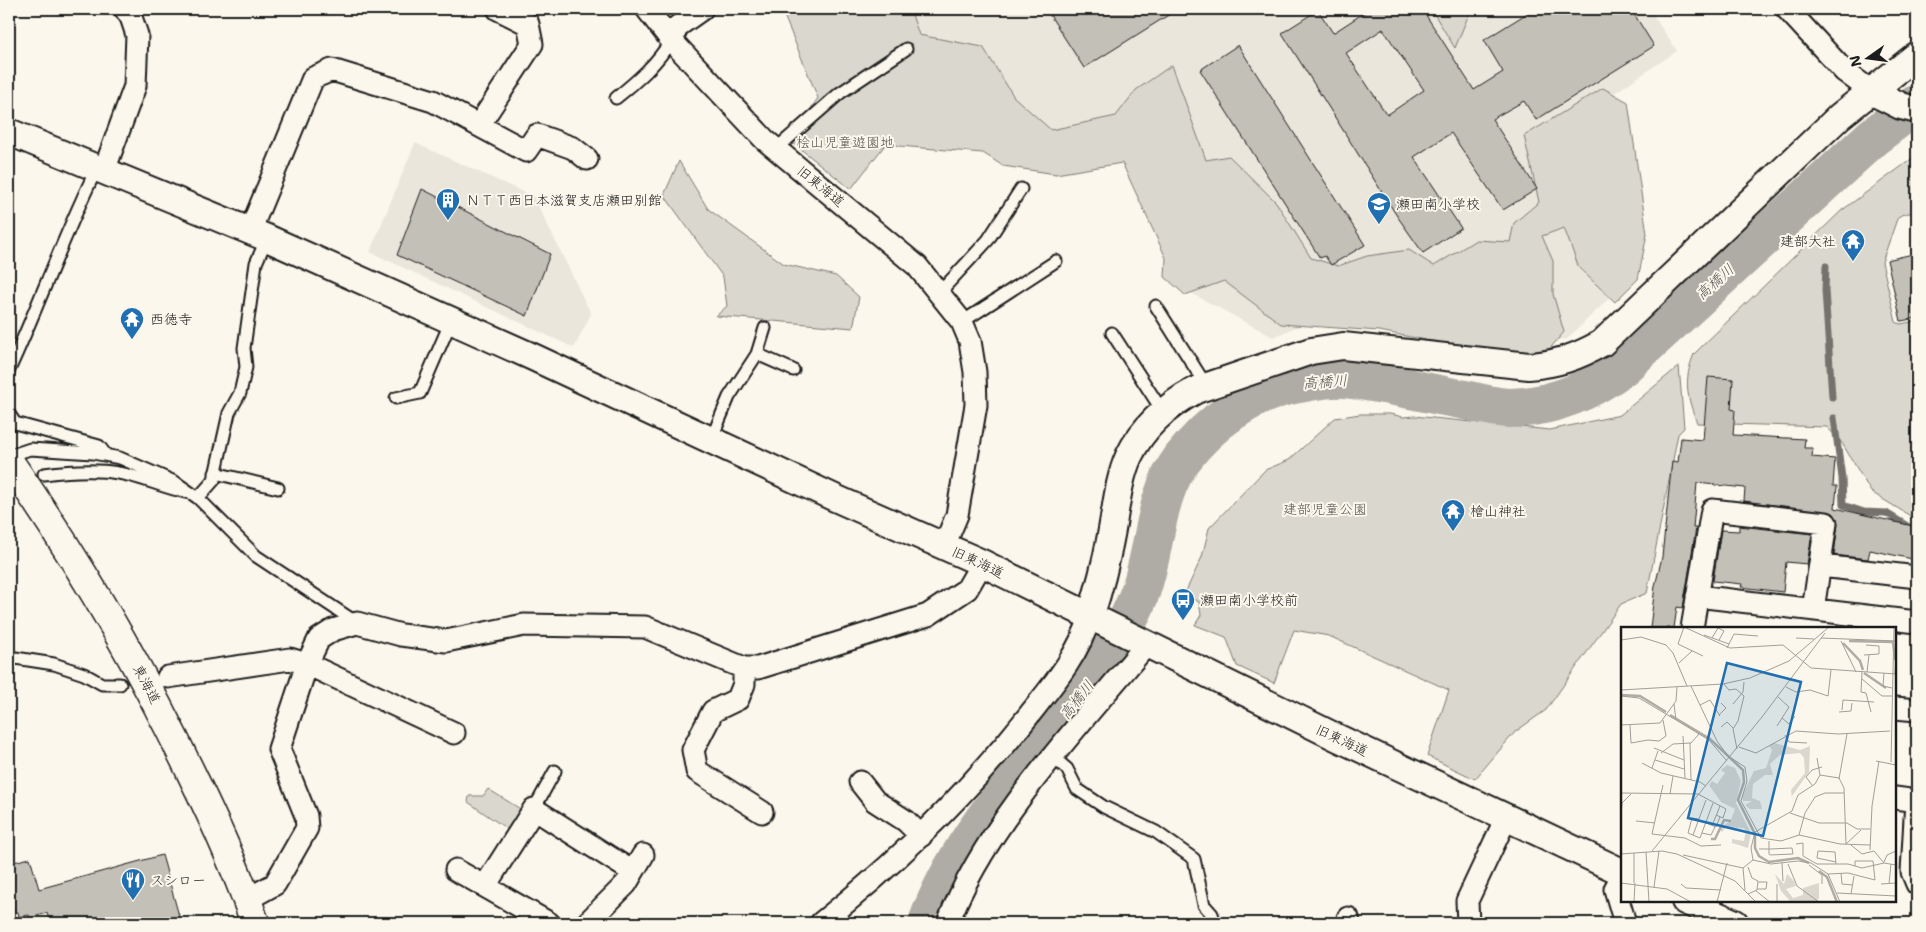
<svg xmlns="http://www.w3.org/2000/svg" width="1926" height="932" viewBox="0 0 1926 932" font-family="'Shantell Sans','Klee One',sans-serif">
  <style>
    .built { fill: #eae6dc }
    .green { fill: #dad7ce; stroke: #7b7a75 }
    .lines { fill: none; stroke-linecap: round; stroke-linejoin: round }
    .stream { stroke: #74726e; stroke-width: 7 }
    .river { stroke: #afaca5; stroke-width: 40 }
    .building { fill: #c3c0b8; stroke: #1c1c1c; fill-rule: evenodd }
    .service-casing { stroke: #1c1c1c; stroke-width: 15 }
    .minor-casing { stroke: #1c1c1c; stroke-width: 25 }
    .tertiary-casing { stroke: #1c1c1c; stroke-width: 30 }
    .trunk-casing { stroke: #1c1c1c; stroke-width: 31 }
    .service { stroke: #fbf7ec; stroke-width: 11 }
    .minor { stroke: #fbf7ec; stroke-width: 21 }
    .tertiary { stroke: #fbf7ec; stroke-width: 26 }
    .trunk { stroke: #fbf7ec; stroke-width: 28 }
    .labels { text-anchor: middle; dominant-baseline: central; stroke-width: 4; stroke-linejoin: round; paint-order: stroke }
    .park-label { font-size: 14px; fill: #555451; stroke: #fbf7ec }
    .street-label { font-size: 14px; fill: #1c1c1c; stroke: #fbf7ec }
    .poi-label { font-size: 14px; fill: #1c1c1c; stroke: #fbf7ec; text-anchor: start }
    .water-label { font-size: 15px; font-style: italic; fill: #575653; stroke: #fbf7ec }
    .inset-river { fill: none; stroke: #afaca5; stroke-width: 2.5 }
    .inset-road { fill: none; stroke: #a29f99; stroke-width: 1 }
    .view { fill: #1f6fb2; fill-opacity: 0.15; stroke: #1f6fb2; stroke-width: 2.5 }
    .inset-edge { fill: none; stroke: #1c1c1c; stroke-width: 2.5 }
  </style>
  <rect width="100%" height="100%" fill="#fbf7ec"/>
  <filter id="ink" filterUnits="userSpaceOnUse"><feTurbulence type="fractalNoise" baseFrequency=".02" numOctaves="2"/><feDisplacementMap in="SourceGraphic" scale="10" xChannelSelector="R" yChannelSelector="G"/><feConvolveMatrix kernelMatrix="1 2 1 2 8 2 1 2 1" color-interpolation-filters="sRGB"/></filter>
  <g filter="url(#ink)">
    <path class="built" d="M810 9H1649L1677 51 1543 141 1628 280 1567 339 1515 343 1338 319 1296 327 1273 337 1191 293 1134 151 1076 170Z
      M415 143 534 197 591 314 574 348 370 252Z"/>
    <path class="green" d="M786 9H910L919 35 983 47 1014 97 1051 130 1116 116 1136 90 1172 65 1206 160 1229 156 1276 202 1311 258 1338 266 1367 256 1409 250 1434 266 1476 240 1510 242 1514 223 1539 202 1524 136 1603 88 1628 102 1647 234 1638 279 1615 302 1579 268 1564 228 1542 236 1553 261V294L1564 332 1547 352 1517 357 1379 331 1281 324 1224 281 1185 295 1165 277 1166 258 1122 163 1056 174 1003 166 983 153 899 146 888 141 851 189 793 143 819 120 810 110 818 98 783 13Z
      M1431 9H1471L1455 48Z
      M1917 155V211L1901 215 1897 219 1882 262 1896 322 1900 324 1917 321V389L1910 393 1917 425V520L1871 492 1842 443 1827 427 1697 423C1687 397 1683 381 1694 354L1841 211Z
      M679 161 708 209 784 264 836 276 859 297 853 328 716 316 727 306 723 277 664 195Z
      M1679 366 1684 428 1678 434 1647 593 1621 604 1546 710 1515 732 1475 779 1427 756 1449 690 1329 636 1294 630 1274 683 1237 666 1226 637 1195 625 1201 615 1199 602 1189 597 1186 591 1202 557 1209 528 1265 470 1289 460 1335 418 1360 414H1390L1403 417 1414 416 1550 430 1620 415Z
      M488 789 522 810 510 831 468 802 469 796H483Z"/>
    <g class="lines">
      <path class="stream" d="M1826 266 1825 290 1832 397
        M1834 418 1842 478 1843 505 1864 512 1886 513 1917 532"/>
      <path class="river" d="M928 923C973 797 1092 716 1139 595 1156 551 1153 498 1182 459 1209 423 1250 393 1294 384 1309 381 1329 377 1345 378 1385 382 1425 393 1465 400 1479 403 1496 408 1510 408 1552 407 1590 391 1623 366L1873 137 1917 104"/>
    </g>
    <path class="building" d="M1046 9H1178L1084 68Z
      M1370 9H1422L1474 90 1503 72 1484 40 1534 9H1631L1654 46 1536 120 1524 101 1492 119 1537 189 1503 210 1451 133 1414 157 1461 228 1423 253 1397 216 1282 33 1318 10 1333 33ZM1383 29 1424 90 1387 115 1346 53Z
      M1238 45 1365 245 1331 265 1325 256 1320 258 1200 70Z
      M422 189 550 254 527 316 397 255Z
      M1917 253V318L1901 321 1887 260Z
      M1708 377 1733 379 1731 409 1735 410 1733 435 1805 439 1804 448H1813L1812 457 1835 459 1833 486H1837L1835 508 1917 527V560L1870 550 1868 559 1834 555 1838 524 1833 513 1744 501 1745 488 1697 483 1693 528H1696L1683 608 1677 607 1674 628H1650L1655 586 1662 557 1672 461 1678 462 1681 438 1703 440Z
      M1739 526 1812 534 1807 564 1786 562 1783 592 1741 587 1742 584 1713 581 1721 530 1739 531Z
      M162 855 181 923H50L47 913 30 918 29 915 19 917 18 912H14L9 891V863L30 858 39 889Z"/>
    <g class="lines">
      <g class="service-casing">
        <path id="service" d="M616 98C637 81 658 63 671 40
          M776 149 840 93 906 49
          M940 292 988 240 1021 189
          M1156 306 1207 387
          M962 322 1056 261
          M1112 333 1163 412
          M757 354 793 370
          M9 370C40 303 64 234 97 168
          M396 398 420 393 451 321
          M9 414 15 423 99 446 106 455
          M711 440 729 397 757 354 765 328
          M9 456 30 449 93 453 120 458 175 482 198 498 256 556 357 623
          M215 473 278 488
          M44 474C68 471 94 469 118 473 141 476 163 488 186 492
          M198 498 214 480 229 413 240 393 246 367 244 348 256 263 267 238
          M9 657 54 664 84 674 102 684H120
          M1053 757 1067 769 1077 789 1104 807 1156 832 1194 859 1204 905 1212 914 1215 923
          M534 809 555 771"/>
      </g>
      <g class="minor-casing">
        <path id="minor" d="M647 9 671 40 765 140 917 266 962 322 970 341 975 372 976 405 957 515 944 546
          M1787 9 1844 71 1871 91
          M671 40 678 26 702 9
          M479 125 532 44 528 24 498 9
          M104 171 135 86 137 35 131 17 125 9
          M250 231 313 78 332 70 433 101 526 151 537 135 573 148 587 159
          M1821 566 1917 577
          M1697 596 1917 622
          M1692 628 1712 510 1826 523 1813 610
          M744 668V684L738 699 713 711 693 750 697 771 762 812
          M168 677 290 659 307 664 454 733
          M1895 708 1917 710
          M860 782 875 801 906 821 921 836
          M1895 798 1917 801
          M1916 800 1912 872 1917 884
          M456 870 549 923
          M1622 876 1615 889 1625 923
          M485 886 534 809 633 872
          M246 900 275 884 307 828 306 816 279 749 307 664 319 639 333 630 357 623 401 635 446 641 524 625 645 627 744 668H758L928 615 967 589 982 563
          M1348 918 1349 923
          M587 923 626 884 643 855
          M821 923C900 860 971 790 1033 710 1057 680 1079 653 1090 617
          M948 923C985 824 1079 726 1147 644
          M1468 923 1467 901 1507 816"/>
      </g>
      <g class="tertiary-casing">
        <path id="tertiary" d="M1871 91 1901 106 1917 110
          M9 132 267 238 533 357 835 498 982 563 1336 737 1622 872
          M1090 617C1099 590 1106 563 1111 535 1116 510 1118 480 1129 456 1143 427 1168 405 1196 390L1311 351 1343 346 1529 366C1557 364 1577 357 1602 343L1840 116 1917 55
          M1685 901 1735 923"/>
      </g>
      <g class="trunk-casing">
        <path id="trunk" d="M9 461C78 560 139 664 191 773 215 822 238 872 255 923"/>
      </g>
      <use href="#service" class="service"/>
      <use href="#minor" class="minor"/>
      <use href="#tertiary" class="tertiary"/>
      <use href="#trunk" class="trunk"/>
    </g>
  </g>
  <defs>
    <g id="building-pin" transform="scale(1.25)"><path d="M0 17L-7.5 6A9.5 9.5 0 1 1 7.5 6Z" fill="#1f6fb2" stroke="#fbf7ec"/><path d="M-4-6H4V6H1V3H-1V6H-4ZM-2.5-4.3h1.7v1.8h-1.7ZM.8-4.3h1.7v1.8H.8ZM-2.5-1h1.7V.8h-1.7ZM.8-1h1.7V.8H.8Z" fill="#fff"/></g>
    <g id="school-pin" transform="scale(1.25)"><path d="M0 17L-7.5 6A9.5 9.5 0 1 1 7.5 6Z" fill="#1f6fb2" stroke="#fbf7ec"/><path d="M0-5L7-2L0 1L-7-2ZM-4 1L0 2.5L4 1V4Q0 6-4 4Z" fill="#fff"/></g>
    <g id="temple-pin" transform="scale(1.25)"><path d="M0 17L-7.5 6A9.5 9.5 0 1 1 7.5 6Z" fill="#1f6fb2" stroke="#fbf7ec"/><path d="M0-6L5-2H3V0L6.5 2.5H4V6H1.5V3h-3V6H-4V2.5H-6.5L-3 0V-2H-5Z" fill="#fff"/></g>
    <g id="bus-pin" transform="scale(1.25)"><path d="M0 17L-7.5 6A9.5 9.5 0 1 1 7.5 6Z" fill="#1f6fb2" stroke="#fbf7ec"/><path d="M-5-6H5V4H4V6H2V4H-2V6H-4V4H-5ZM-3.5-4V0h7V-4ZM-3.5 1.2v1.5H-2V1.2ZM2 1.2v1.5H3.5V1.2Z" fill="#fff"/></g>
    <g id="restaurant-pin" transform="scale(1.25)"><path d="M0 17L-7.5 6A9.5 9.5 0 1 1 7.5 6Z" fill="#1f6fb2" stroke="#fbf7ec"/><path d="M-5-6h1v4h1v-4h1v4h1v-4h1v5L-1.5 .5V6h-2V.5L-5-1ZM5-6V6H3V1.5H1.5Q1.5-4 5-6Z" fill="#fff"/></g>
  </defs>
  <g fill-rule="evenodd">
    <use href="#building-pin" x="448" y="200"/>
    <use href="#school-pin" x="1379" y="204"/>
    <use href="#temple-pin" x="1853" y="241"/>
    <use href="#temple-pin" x="132" y="319"/>
    <use href="#temple-pin" x="1453" y="511"/>
    <use href="#bus-pin" x="1183" y="600"/>
    <use href="#restaurant-pin" x="133" y="880"/>
  </g>
  <g class="labels">
    <g class="park-label">
      <text x="845" y="142">桧山児童遊園地</text>
      <text x="1325" y="509">建部児童公園</text>
    </g>
    <g class="street-label">
      <text transform="translate(821 186) rotate(39)">旧東海道</text>
      <text transform="translate(978 562) rotate(25)">旧東海道</text>
      <text transform="translate(147 684) rotate(62)">東海道</text>
      <text transform="translate(1342 740) rotate(25)">旧東海道</text>
    </g>
    <g class="poi-label">
      <text x="466" y="200">ＮＴＴ西日本滋賀支店瀬田別館</text>
      <text x="1396" y="204">瀬田南小学校</text>
      <text x="1836" y="241" text-anchor="end">建部大社</text>
      <text x="150" y="319">西徳寺</text>
      <text x="1470" y="511">檜山神社</text>
      <text x="1200" y="600">瀬田南小学校前</text>
      <text x="150" y="880">スシロー</text>
    </g>
    <g class="water-label">
      <text transform="translate(1715 282) rotate(-42)">高橋川</text>
      <text transform="translate(1325 382) rotate(-4)">高橋川</text>
      <text transform="translate(1077 700) rotate(-52)">高橋川</text>
    </g>
  </g>
  <g transform="translate(1621 627)">
    <rect width="275" height="275" fill="#fbf7ec"/>
    <path d="M153 116 179 123 189 119 188 145 171 169 172 179 170 163 184 146 183 131 179 126 159 128 149 137 152 148H144L132 157 131 171 139 174 141 182H129L124 178 131 174H122L121 169 133 144 145 141 151 123 148 119ZM106 138 114 141 120 154 115 176 130 206 127 221 111 216V212L123 214 125 203 122 201 105 200 101 205 98 202 110 193 114 182 100 175 88 158 91 154 96 157 104 146 100 143ZM154 247 163 257 166 247 173 254 175 259 165 262 172 271 182 268V261L198 256V271L195 275H170L160 264Z" fill="#dad7ce"/>
    <path class="inset-river" d="M228 14 272 15 274 33M222 16 239 34 242 43M243 46 265 61M0 68 19 69 45 85M49 88 89 112 122 143 123 155 117 173 134 207V221L138 229 148 235 177 231 188 236M90 212H94L103 193 110 194M198 244 206 250 216 275"/>
    <path class="inset-road" d="M63 0 109 21 162 18 190 41 275 47M63 0 57 17 82 29M83 8 108 17M91 11 97 1 103 4 98 13M175 11 193 12M200 11 275 14M0 13 20 10 45 18 52 26 66 59M220 14 235 45M106 21 113 7 137 9M243 28 258 27V19L245 18M58 36 71 24M241 45 240 65 245 66 250 85M246 45 248 28M263 46 262 59 271 61M274 47 275 31M241 52 261 69H271M103 57 108 63 115 62 123 69 117 94 112 102 116 122M70 59 96 114 107 129 124 140 126 154 120 174 140 211 160 214 178 208 219 217 249 218M165 60 175 65 189 63 207 69 210 43M0 63 102 57 129 51 168 34 208 0M0 69 18 71 55 93M53 77 55 93 88 113 106 134M112 77 122 65 123 55M79 78 89 73 99 89M221 83 222 73 253 75M218 85 230 84 231 76M98 88 105 81 100 76M161 91 168 97 174 89M0 98 39 96 55 74 56 60M9 98 10 116 27 113 38 114 45 109 42 93M156 99 168 80 157 70M100 100 106 95 112 101M164 108 168 115 186 116M62 109 64 151M69 116 70 153M118 120 135 126 175 104 217 107 269 104M33 121 63 133M40 126 52 117 70 116 78 107M196 131 199 148M34 133 63 142M255 134 275 138M270 135 273 0M21 136 40 146 79 155 85 159M31 141 37 124M218 152 226 107M42 158 31 207 64 211 80 219 100 218M191 158 185 150 191 143 201 140M0 166 77 167 105 182 102 191 95 188M49 167 52 149M0 186 1 176 10 167M169 186 198 196H226L236 202H249M78 192 71 191 67 206 79 211 92 176M78 193 95 200 99 190M15 194 34 196M91 199 99 179M81 206 90 208 94 200M72 208 85 173M178 208 184 186 194 170 204 166H223M175 217 182 216V229L196 237H227L241 241 263 236 275 238M225 217 240 203M230 218 241 227 253 224 263 236M138 222H150L171 221 172 227 149 228 148 227V214M249 223 251 179 258 134M31 224 141 90 204 6M25 225 28 275M0 227 41 224 56 227 114 254 135 275M62 228 122 241M132 233 150 237 177 234 190 236 207 247 219 275M215 235 196 231 197 224 214 225 215 237M263 235 266 228 275 224M161 236 162 254M167 237 176 259 198 275M188 238 201 248V257M127 240 131 251 137 254 136 263 127 267M220 246 221 257 232 258M207 247 227 246 254 253 252 234H234V239M0 256 46 262 70 275M13 256V226M60 257 65 261 100 263M260 257 275 256M268 257 270 237M33 260 38 224M136 262H145L146 255H137M124 263 122 241 132 233 130 221 134 205 171 184 177 168 194 157 199 148 218 151 223 161 225 217M135 264 149 275M216 266 275 269M230 267 233 249M13 275 14 256M96 275 106 236M156 275V257"/>
    <path class="view" d="M106 36 180 55 142 209 67 191Z"/>
    <rect width="275" height="275" class="inset-edge"/>
  </g>
  <rect width="1926" height="932" fill="none" stroke="#fbf7ec" stroke-width="30"/>
  <rect x="15" y="15" width="1896" height="902" fill="none" stroke="#1c1c1c" stroke-width="2" filter="url(#ink)"/>
  <g transform="translate(1868 58) rotate(256)" stroke="#fbf7ec" stroke-width="4" paint-order="stroke">
  <path d="M0-4L9 19L0 12L-9 19Z" fill="#1c1c1c"/>
  <text y="-8" font-size="14" font-weight="bold" text-anchor="middle" fill="#1c1c1c">N</text>
  </g>
</svg>
